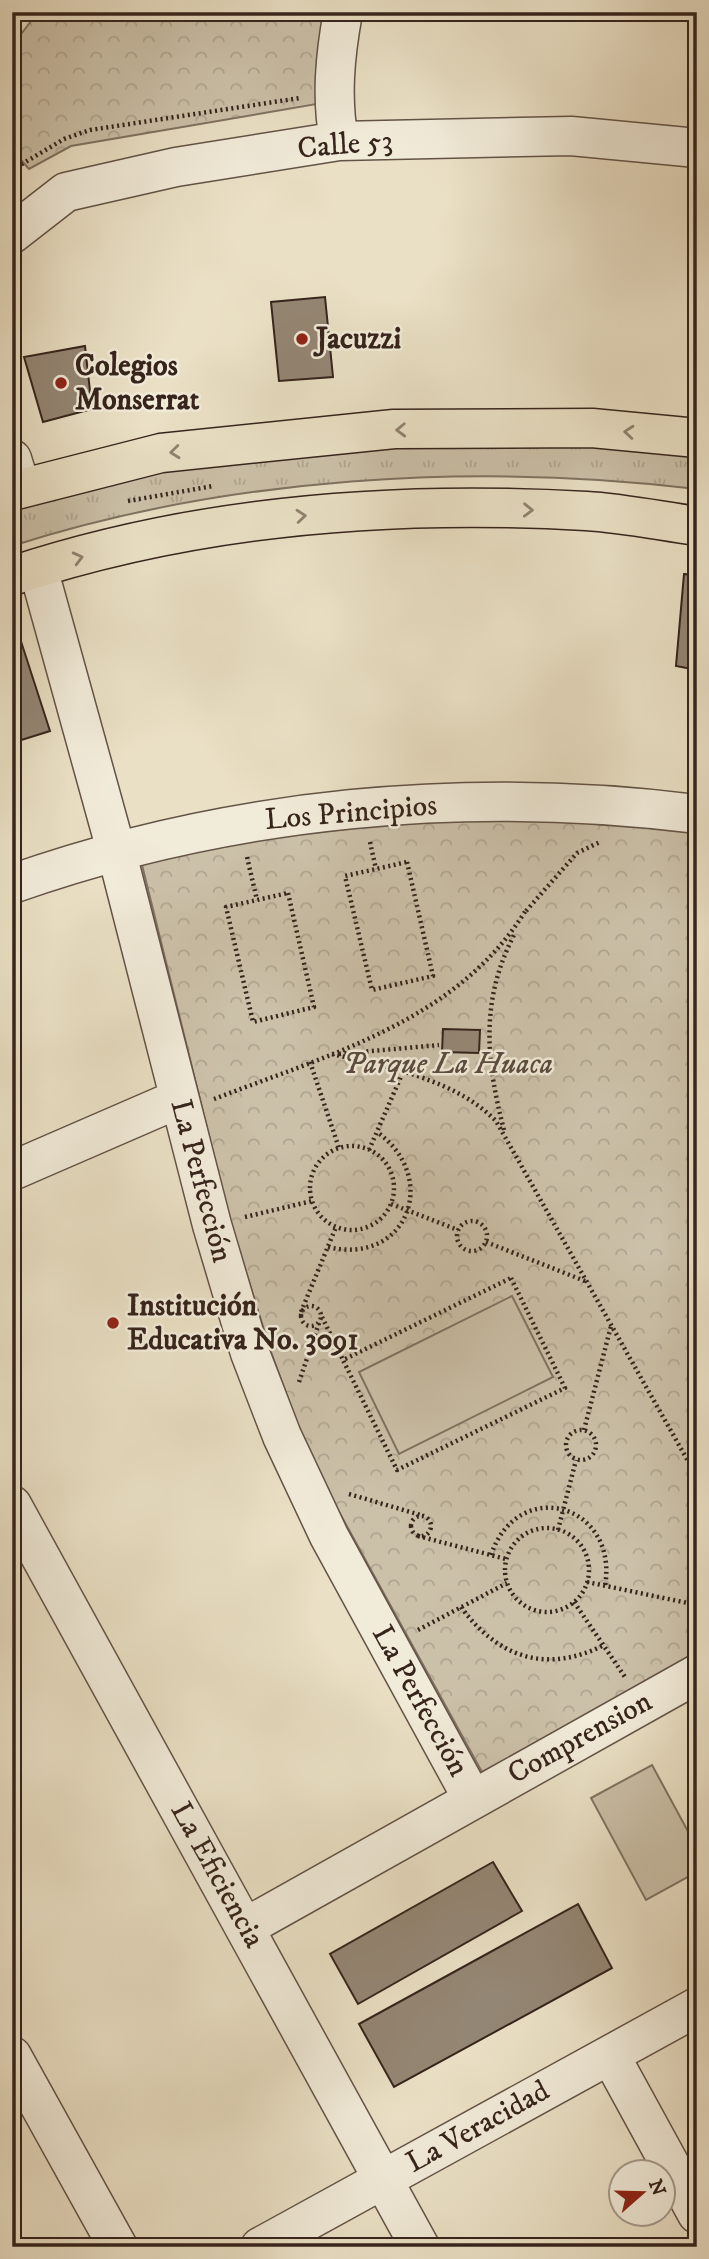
<svg xmlns="http://www.w3.org/2000/svg" width="709" height="2259" viewBox="0 0 709 2259" font-family="'IM FELL DW Pica',serif">
  <style>
    .grass { fill: url(#grass-tufts); stroke: #807262; stroke-width: 2 }
    .park { fill: url(#park-crowns); stroke: #807262; stroke-width: 2 }
    .pitch { fill: #cbc0a8; stroke: #807262; stroke-width: 2 }
    .building { fill: #948674; stroke: #36241c; stroke-width: 2 }
    .lines { fill: none; stroke-linecap: round; stroke-linejoin: round }
    .minor-casing { stroke: #635346; stroke-width: 41 }
    .major-casing { stroke: #36241c; stroke-width: 41 }
    .path { stroke: #36241c; stroke-width: 4.5; stroke-dasharray: 2 3.5; stroke-linecap: butt }
    .minor { stroke: #f1ebd9; stroke-width: 38 }
    .major { stroke: #eae0c5; stroke-width: 38 }
    .oneway { stroke: #908270 }
    .poi-dot { fill: #8f2418; stroke: #f1ebd9; stroke-width: 2.5 }
    .labels { text-anchor: middle; dominant-baseline: central; stroke-width: 5; stroke-linejoin: round; paint-order: stroke }
    .street-label { font-size: 30px; fill: #36241c; stroke: #f1ebd9 }
    .poi-label { font-size: 30px; font-weight: bold; fill: #36241c; stroke: #f1ebd9; text-anchor: start }
    .park-label { font-size: 30px; font-style: italic; fill: #5b4b3f; stroke: #f1ebd9 }
  </style>
  <defs>
    <pattern id="grass-tufts" width="24" height="20" patternUnits="userSpaceOnUse" patternTransform="scale(1.75)"><rect width="24" height="20" fill="#cbc0a8"/><path d="M3 7l-1-3M5 7V3M7 7l1-3M15 17l-1-3M17 17v-4M19 17l1-3" fill="none" stroke="#afa590"/></pattern>
    <pattern id="park-crowns" width="20" height="18" patternUnits="userSpaceOnUse" patternTransform="scale(1.75)"><rect width="20" height="18" fill="#cbc0a8"/><path d="M2 6a3 3 0 1 1 6 0M12 15a3 3 0 1 1 6 0" fill="none" stroke="#afa590"/></pattern>
  </defs>
  <rect width="100%" height="100%" fill="#eae0c5"/>
  <filter id="stains"><feTurbulence type="fractalNoise" baseFrequency=".00286" numOctaves="4"/><feColorMatrix values="0 0 0 0 .2 0 0 0 0 .09 0 0 0 0 .02 0 0 0 .5 -.17"/></filter>
  <radialGradient id="worn" r=".72"><stop offset=".6" stop-color="#630" stop-opacity="0"/><stop offset="1" stop-color="#630" stop-opacity=".3"/></radialGradient>
  <path class="grass" d="M503 441 697 451V489C474 462 227 477 12 546V504L136 476 275 454Z"/>
  <path class="park" d="M38 12H326L317 104 71 146 29 169 12 150V46Z
    M508 811 697 831V1654L482 1772 310 1459 271 1352 231 1225 142 865 157 850Z"/>
  <path class="pitch" d="M512 1296 553 1377 399 1454 359 1372Z
    M652 1765 697 1848V1872L646 1900 591 1798Z"/>
  <path class="building" d="M325 297 333 377 279 381 271 302Z
    M85 346 92 409 43 422 24 357Z
    M684 574 697 575V670L676 666Z
    M17 629 50 731 12 743V630Z
    M443 1029 480 1030 479 1053 442 1052Z
    M493 1862 522 1911 358 2004 330 1954Z
    M578 1904 612 1968 394 2087 359 2024Z"/>
  <g class="lines">
    <g class="minor-casing">
      <path id="minor" d="M339 141C331 97 335 56 343 12
        M12 234 66 192 176 167 339 141 571 136 697 148
        M12 459 21 488
        M38 568 116 850 212 1225 250 1353 282 1436 329 1536 472 1798
        M12 884C230 807 468 785 697 814
        M12 1171 178 1099
        M12 1505 420 2247
        M246 1927 697 1674
        M610 2055 697 2214
        M12 2056 118 2247
        M260 2247 697 2007"/>
    </g>
    <g class="major-casing">
      <path id="major" d="M12 491 161 453 394 429 592 428 697 438
        M12 576C196 515 394 500 586 511 623 513 660 521 697 526"/>
    </g>
    <path class="path" d="M12 170 64 139 90 130 300 98
      M128 501 213 486
      M370 842 376 869
      M247 857 257 900
      M407 862 433 976 372 990 345 876Z
      M288 893 314 1007 253 1022 226 907Z
      M526 911 577 853 600 842
      M332 1054C387 1067 455 1079 496 1121L697 1477
      M339 1054 439 1045
      M310 1062 339 1148
      M214 1099C328 1055 458 1021 526 910
      M504 1130C486 1061 480 1001 514 935
      M310 1188a42 42 0 1 1 84 0a42 42 0 1 1-84 0Z
      M369 1150 403 1072
      M391 1204 458 1230
      M245 1217 312 1201
      M457 1236a15 15 0 1 1 30 0a15 15 0 1 1-30 0Z
      M486 1242 585 1281
      M328 1247C407 1266 441 1178 377 1132
      M511 1278 565 1388 397 1470 343 1360Z
      M301 1316a10 10 0 1 1 20 0a10 10 0 1 1-20 0Z
      M301 1312 336 1227
      M322 1317 343 1360
      M299 1382 320 1320
      M566 1445a15 15 0 1 1 30 0a15 15 0 1 1-30 0Z
      M584 1430 611 1326
      M349 1494 424 1516
      M411 1526a10 10 0 1 1 20 0a10 10 0 1 1-20 0Z
      M505 1570a42 42 0 1 1 84 0a42 42 0 1 1-84 0Z
      M558 1530 576 1460
      M418 1536 506 1559
      M491 1555C518 1475 619 1504 605 1586
      M587 1582 697 1605
      M574 1602 625 1677
      M694 1604 690 1593 697 1585
      M461 1607C498 1658 547 1674 604 1645
      M418 1630 507 1583"/>
    <use href="#minor" class="minor"/>
    <use href="#major" class="major"/>
  </g>
  <defs><path id="oneway-chevron" d="M-2-3.5L2.5 0L-2 3.5" fill="none" stroke-width="1.6" stroke-linecap="round" stroke-linejoin="round" transform="scale(1.75)"/></defs>
  <g class="oneway">
    <use href="#oneway-chevron" transform="translate(401 430) rotate(178)"/>
    <use href="#oneway-chevron" transform="translate(629 432) rotate(-175)"/>
    <use href="#oneway-chevron" transform="translate(175 452) rotate(174)"/>
    <use href="#oneway-chevron" transform="translate(528 510) rotate(1)"/>
    <use href="#oneway-chevron" transform="translate(301 516) rotate(-5)"/>
    <use href="#oneway-chevron" transform="translate(78 558) rotate(-14)"/>
  </g>
  <g class="poi-dot">
    <circle cx="302" cy="339" r="7"/>
    <circle cx="61" cy="383" r="7"/>
    <circle cx="113" cy="1323" r="7"/>
  </g>
  <g class="labels">
    <g class="street-label">
      <text transform="translate(345 145) rotate(-5)">Calle 53</text>
      <text transform="translate(351 813) rotate(-5)">Los Principios</text>
      <text transform="translate(201 1181) rotate(75)">La Perfección</text>
      <text transform="translate(420 1701) rotate(61)">La Perfección</text>
      <text transform="translate(580 1738) rotate(-29)">Comprension</text>
      <text transform="translate(217 1875) rotate(61)">La Eficiencia</text>
      <text transform="translate(478 2127) rotate(-29)">La Veracidad</text>
    </g>
    <g class="poi-label">
      <text x="316" y="339">Jacuzzi</text>
      <text x="75" y="366">Colegios<tspan x="75" dy="34">Monserrat</tspan></text>
      <text x="127" y="1306">Institución<tspan x="127" dy="34">Educativa No. 3091</tspan></text>
    </g>
    <g class="park-label">
      <text x="448" y="1064">Parque La Huaca</text>
    </g>
  </g>
  <rect width="709" height="2259" fill="none" stroke="#eae0c5" stroke-width="42"/>
  <rect x="14" y="14" width="681" height="2231" fill="none" stroke="#36241c" stroke-width="3.5"/>
  <rect x="21" y="21" width="667" height="2217" fill="none" stroke="#36241c" stroke-width="2"/>
  <g transform="translate(642 2193) rotate(70)"><circle r="33" fill="#f1ebd9" stroke="#a69b8d" stroke-width="2"/>
  <path d="M0-5L12 26L0 18L-12 26Z" fill="#8f2418"/>
  <text y="-10" font-size="19" font-weight="bold" text-anchor="middle" fill="#36241c">N</text>
  </g>
  <rect width="100%" height="100%" filter="url(#stains)"/>
  <rect width="100%" height="100%" fill="url(#worn)"/>
</svg>
